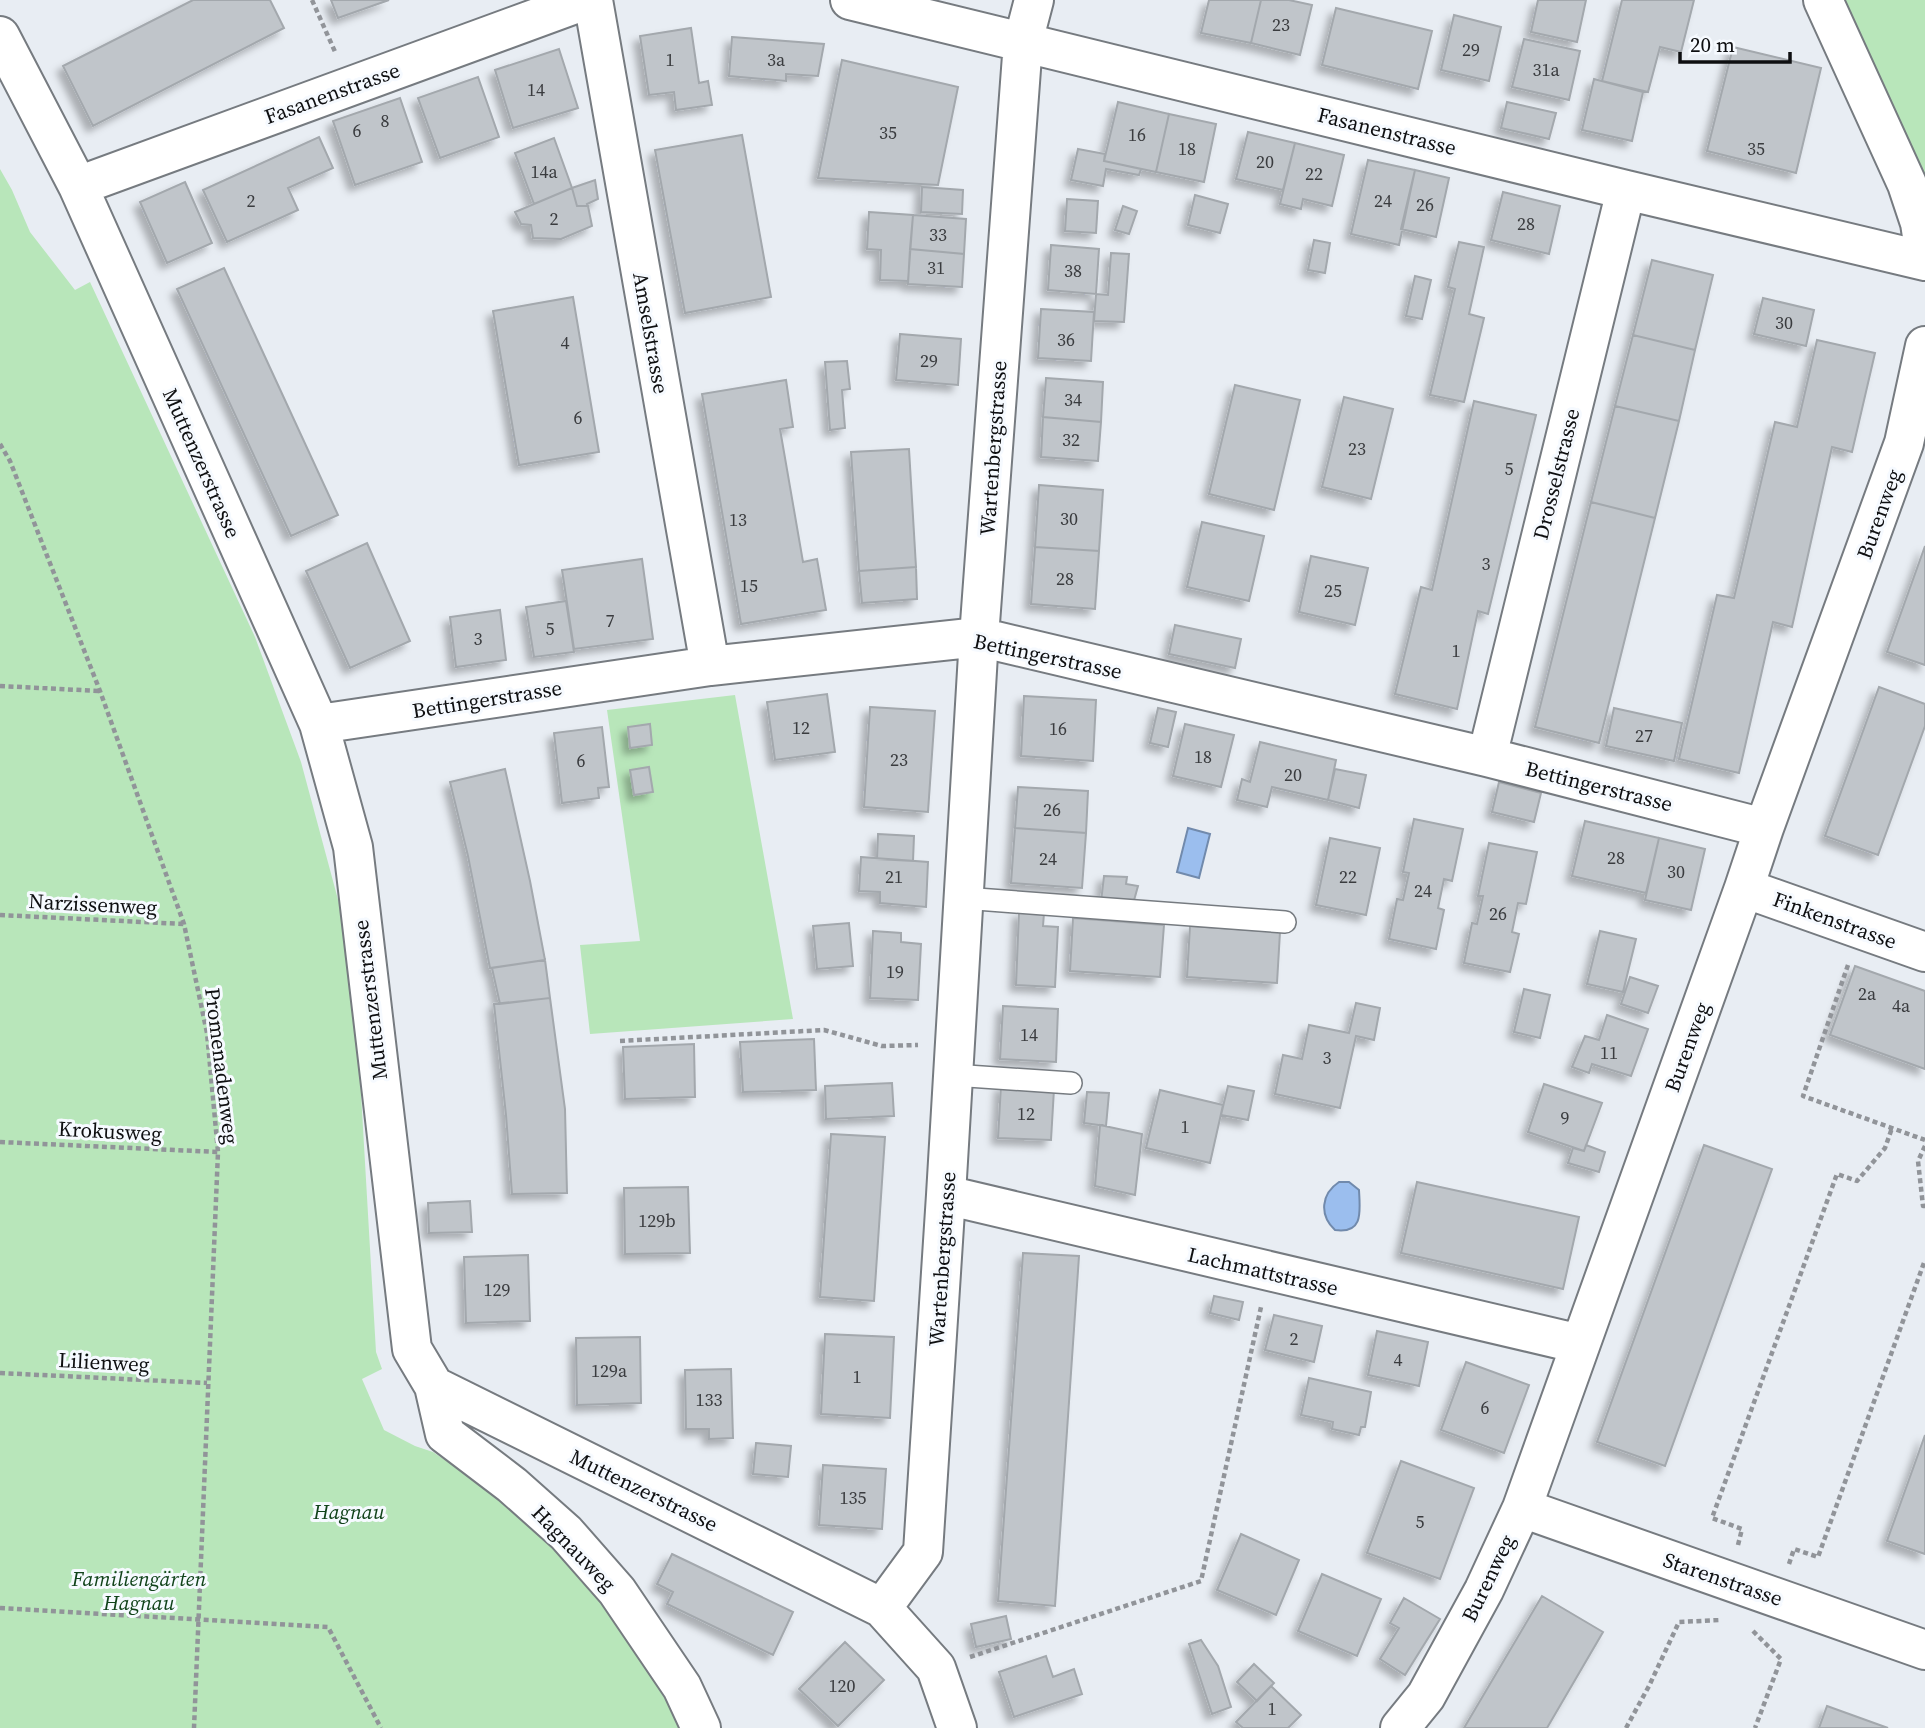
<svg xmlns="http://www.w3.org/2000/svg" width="1925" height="1728" viewBox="0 0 1925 1728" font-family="'Source Serif 4',serif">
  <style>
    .green { fill: #b8e6ba }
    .water { fill: #9bbeee; stroke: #718aac; stroke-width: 2 }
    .building { fill: #c0c5ca; stroke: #a3a8ad; stroke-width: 2; filter: url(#shadow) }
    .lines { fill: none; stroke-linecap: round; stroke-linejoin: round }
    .lane-casing { stroke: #767b80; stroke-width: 24 }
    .street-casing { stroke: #767b80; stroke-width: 42 }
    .path { stroke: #919499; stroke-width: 4.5; stroke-dasharray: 5 3.5; stroke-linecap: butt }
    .lane { stroke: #fff; stroke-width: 21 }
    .street { stroke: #fff; stroke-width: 38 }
    .labels { text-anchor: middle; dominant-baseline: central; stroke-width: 6; stroke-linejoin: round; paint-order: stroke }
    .number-label { font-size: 18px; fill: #3a3c3f }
    .street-label { font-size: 21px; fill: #0e0f11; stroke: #f6faff }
    .park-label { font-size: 21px; font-style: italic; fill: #11431a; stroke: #f6faff }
  </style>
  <defs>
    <filter id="shadow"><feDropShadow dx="-6" dy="6" stdDeviation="3.5" flood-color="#0004"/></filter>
  </defs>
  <rect width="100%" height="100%" fill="#e8edf3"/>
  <path class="green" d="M1823 0H1925V256Z
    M0 169 12 190 30 232 75 290 90 282 255 637 301 762 340 907 356 1007 376 1352 382 1369 362 1379 384 1430 415 1446 433 1452 500 1497 566 1560 621 1624 682 1728H0Z
    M735 695 793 1019 590 1034 580 945 640 941 607 710Z"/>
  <path class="water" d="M1188 828 1210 834 1199 878 1177 872Z
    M1339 1182H1349L1359 1190C1360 1211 1364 1234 1335 1230 1319 1215 1321 1194 1339 1182Z"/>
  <path class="building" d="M193 0H270L284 28 93 126 63 66Z
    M331 0H389L338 18Z
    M1209 0H1261L1251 43 1201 33Z
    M1261 0H1289L1312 5 1300 55 1251 43Z
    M1538 0H1586L1577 42 1531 32Z
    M1622 0H1694L1681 52 1660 47 1648 92 1602 81Z
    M1336 8 1432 31 1418 89 1322 65Z
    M1454 15 1501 27 1489 81 1441 70Z
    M691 28 699 83 708 81 712 105 676 110 674 92 649 95 640 36Z
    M732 37 824 44 818 76 786 74V81L729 76Z
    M1524 39 1580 51 1569 100 1512 87Z
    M1733 47 1821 68 1796 173 1707 151Z
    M559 49 578 108 513 128 495 70Z
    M842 60 958 87 938 185 818 178Z
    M478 77 499 137 440 158 418 98Z
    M1594 79 1643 92 1632 141 1582 130Z
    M400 98 422 162 355 185 333 121Z
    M1118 102 1169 114 1156 172 1104 161Z
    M1507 102 1556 113 1549 139 1501 128Z
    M1169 114 1216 124 1204 182 1156 172Z
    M1248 132 1295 143 1283 190 1236 179Z
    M742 135 771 297 685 313 655 150Z
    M319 137 333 168 288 188 298 210 227 242 203 190Z
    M554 138 572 188 534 204 515 153Z
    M1295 143 1344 155 1332 206 1303 199 1301 209 1280 204Z
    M1078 149 1105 154 1104 161 1141 169 1139 175 1106 169 1103 186 1071 180Z
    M1368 160 1415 170 1399 245 1351 234Z
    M1415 170 1449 178 1436 237 1401 229Z
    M595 180 598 199 587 204 588 206H577L572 188Z
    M185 182 212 243 167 263 140 202Z
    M922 187 963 190 962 214 921 212Z
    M572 188 577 206H588L592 226 561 239 533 238 531 225 521 224 515 212Z
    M1503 192 1560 206 1549 254 1491 240Z
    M1195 195 1228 204 1220 233 1188 225Z
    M1067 199 1098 201 1096 233 1065 231Z
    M1123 206 1137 211 1129 234 1115 230Z
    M869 212 913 215 908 281 880 280 881 250 867 249Z
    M913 215 966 219 964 254 910 249Z
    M1314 240 1330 243 1325 273 1308 270Z
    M1459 242 1484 247 1469 314 1484 318 1464 402 1430 395 1455 289 1448 287Z
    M1051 245 1099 249 1096 294 1048 290Z
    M910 249 964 254 962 287 908 284Z
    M1111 253 1129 254 1124 322 1094 321 1096 294 1108 295Z
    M1652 260 1713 275 1695 350 1633 335Z
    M224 268 338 515 291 536 177 289Z
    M1415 276 1431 280 1422 319 1406 316Z
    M573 297 599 452 519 465 493 311Z
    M1763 298 1814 310 1806 346 1754 334Z
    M1041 309 1094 312 1091 361 1038 358Z
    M900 334 961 339 958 385 896 380Z
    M1633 335 1695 350 1679 421 1615 406Z
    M1817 340 1875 353 1852 452 1832 447 1792 627 1773 622 1739 773 1679 759 1717 595 1734 598 1775 422 1797 427Z
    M847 361 850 389 842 390 845 428 830 430 825 362Z
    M1046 378 1103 382 1101 422 1043 417Z
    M786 380 793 427 780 429 803 562 817 559 826 610 741 624 702 394Z
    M1235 385 1300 400 1274 510 1209 494Z
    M1344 397 1393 409 1371 499 1322 487Z
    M1474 401 1536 415 1488 614 1478 611 1457 709 1395 694 1421 587 1432 590Z
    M1615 406 1679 421 1655 518 1591 502Z
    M1043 417 1101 422 1098 461 1041 457Z
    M909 449 916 567 859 571 851 452Z
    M1039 485 1103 490 1099 551 1035 547Z
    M1591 502 1655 518 1599 743 1535 727Z
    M1202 522 1264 536 1249 601 1187 587Z
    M367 543 410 641 350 668 306 571Z
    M1925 546V665L1887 652Z
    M1035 547 1099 551 1095 609 1031 604Z
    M1311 556 1368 568 1355 625 1299 612Z
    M642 559 653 639 574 649 562 570Z
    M916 567 917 599 862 603 859 571Z
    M566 601 574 652 534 657 526 607Z
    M500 610 506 660 456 667 450 617Z
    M1175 625 1241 639 1235 668 1169 654Z
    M1879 687 1925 704V726L1878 855 1825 836Z
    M827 694 835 752 775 760 767 702Z
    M1024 696 1096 700 1093 761 1021 756Z
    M870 707 935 711 928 812 864 807Z
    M1158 708 1176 712 1168 747 1150 743Z
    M1614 708 1682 723 1674 761 1606 746Z
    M650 724 652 745 630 748 628 727Z
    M1185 724 1234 735 1221 787 1173 776Z
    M602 727 609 787 598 788 599 798 562 803 554 733Z
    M1260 742 1336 760 1328 800 1272 787 1267 807 1237 800 1242 779 1250 782Z
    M649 767 653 792 634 795 630 770Z
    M505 769 530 881 545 960 490 968 468 856 450 782Z
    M1335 769 1366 775 1359 808 1328 800Z
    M1499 782 1541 793 1534 822 1492 812Z
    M1018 787 1088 791 1086 833 1015 828Z
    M1414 819 1463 829 1452 881 1444 879 1438 908 1444 910 1436 949 1389 939 1397 899 1403 900 1409 873 1403 872Z
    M1585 821 1659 838 1646 893 1572 876Z
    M1015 828 1086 833 1082 888 1011 883Z
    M878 834 914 836 913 861 877 859Z
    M1330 838 1380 848 1366 915 1316 905Z
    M1659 838 1705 849 1691 910 1645 900Z
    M1489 843 1537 852 1526 904 1518 903 1512 932 1519 934 1510 972 1464 963 1472 923 1477 924 1483 896H1478Z
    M861 857 928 862 926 907 880 903V892L859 891Z
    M1104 876 1127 877 1126 884 1138 886 1133 904 1101 902Z
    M1019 912 1044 913 1043 926 1058 927 1055 987 1016 985Z
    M1073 918 1164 925 1160 977 1070 971Z
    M849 923 853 966 817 969 813 926Z
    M1190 926 1280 932 1277 983 1187 977Z
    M873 931 901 933V942L921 944 918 1000 870 998Z
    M1600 931 1636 939 1623 992 1587 984Z
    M545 960 550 998 500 1004 492 968Z
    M1855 966 1925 991V1069L1830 1035Z
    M1630 977 1658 986 1648 1013 1621 1004Z
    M1524 989 1550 995 1540 1038 1514 1032Z
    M550 998 565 1109 567 1193 512 1194 506 1115 494 1004Z
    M1356 1003 1380 1008 1374 1040 1356 1036 1340 1108 1275 1094 1283 1055 1302 1059 1309 1025 1349 1033Z
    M1003 1006 1058 1009 1056 1062 1000 1059Z
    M1607 1015 1648 1029 1631 1076 1592 1064 1589 1073 1572 1067 1585 1036 1599 1040Z
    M814 1039 816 1090 743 1092 740 1042Z
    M694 1044 695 1097 625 1099 623 1047Z
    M892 1083 894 1116 826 1119 825 1086Z
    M1544 1084 1602 1103 1584 1151 1528 1132Z
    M1001 1085 1054 1089 1051 1140 998 1138Z
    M1228 1086 1254 1091 1248 1120 1221 1115Z
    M1160 1090 1223 1105 1210 1163 1146 1148Z
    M1087 1092 1109 1093 1106 1126 1084 1123Z
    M1100 1125 1142 1134 1135 1195 1095 1186Z
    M831 1134 885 1137 874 1301 820 1297Z
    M1586 1145 1605 1152 1599 1172 1568 1163 1573 1148 1584 1151Z
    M1704 1145 1772 1169 1665 1466 1597 1442Z
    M1417 1182 1579 1217 1563 1289 1401 1253Z
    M688 1187 690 1253 625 1254 624 1188Z
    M470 1201 472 1232 429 1233 428 1203Z
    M1023 1253 1079 1256 1055 1606 998 1601Z
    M528 1255 530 1321 466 1323 464 1257Z
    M1214 1296 1243 1302 1239 1320 1210 1313Z
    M1274 1315 1322 1326 1314 1362 1265 1350Z
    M1377 1331 1428 1342 1419 1386 1368 1375Z
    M825 1334 894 1337 890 1418 821 1414Z
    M640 1337 641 1403 577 1405 576 1338Z
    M1466 1362 1529 1385 1504 1453 1441 1430Z
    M731 1369 733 1438 709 1439V1429H686L685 1370Z
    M1309 1378 1371 1392 1365 1427H1361L1359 1435 1332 1429 1333 1422 1301 1415Z
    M1925 1435V1554L1887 1541Z
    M756 1443 791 1446 788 1477 753 1474Z
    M1401 1461 1474 1488 1440 1579 1367 1553Z
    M823 1465 886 1469 882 1529 819 1525Z
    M1241 1534 1299 1560 1276 1615 1217 1590Z
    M672 1554 793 1612 773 1655 667 1604 673 1592 657 1584Z
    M1322 1574 1381 1599 1357 1656 1298 1631Z
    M1542 1596 1603 1632 1547 1728H1464Z
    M1404 1598 1440 1619 1405 1675 1380 1659 1399 1628 1390 1623Z
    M1006 1616 1011 1639 976 1647 971 1624Z
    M1201 1640 1218 1666 1231 1707 1212 1714 1189 1644Z
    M845 1642 884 1680 838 1726 799 1689Z
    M1046 1656 1053 1677 1074 1669 1082 1694 1014 1717 999 1672Z
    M1254 1664 1274 1683 1257 1701 1237 1682Z
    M1271 1686 1301 1715 1288 1728H1243L1236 1722Z
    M1827 1706 1888 1728H1819Z"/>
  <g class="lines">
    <g class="lane-casing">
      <path id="lane" d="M963 898 1285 922
        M953 1075 1071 1083"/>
    </g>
    <g class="street-casing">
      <path id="street" d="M593 0 710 666
        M850 0 1626 190 1925 261
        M1823 0 1907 184 1920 223 1925 256
        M0 36 78 186 319 724 353 847 412 1349 434 1386 882 1608 936 1668 957 1728
        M78 186 586 0
        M319 724 710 666 979 637 1487 757 1764 828
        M1487 757 1626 190
        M1744 888 1925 952
        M946 1195 1580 1344
        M434 1386 445 1434 512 1485 566 1533 617 1591 682 1687 701 1728
        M1522 1508 1925 1650
        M882 1608 923 1552 946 1195 979 637 1023 42 1034 0
        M1400 1728 1426 1696 1484 1590 1522 1508 1744 888 1764 828 1904 443 1925 346"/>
    </g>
    <path class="path" d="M312 0 336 54
      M0 444 10 461 100 691 184 924 207 1033 218 1152 194 1728
      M0 686 100 691
      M0 915 184 924
      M1848 965 1803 1096 1925 1140
      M620 1041 824 1030 882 1046 918 1045
      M0 1142 218 1152
      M1925 1146 1918 1161 1923 1206H1925
      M0 1373 207 1383
      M1738 1545 1742 1529 1712 1518 1837 1174 1857 1181 1885 1148 1892 1128
      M1789 1564 1794 1549 1818 1557 1925 1260
      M0 1608 328 1627 381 1728
      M1753 1631 1781 1659 1755 1728
      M970 1657 1201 1581 1261 1307
      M1626 1728 1649 1686 1679 1622 1721 1620"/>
    <use href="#lane" class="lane"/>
    <use href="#street" class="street"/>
  </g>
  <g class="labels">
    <g class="number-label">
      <text x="1281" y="24">23</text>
      <text x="1471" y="49">29</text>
      <text x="670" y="59">1</text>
      <text x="776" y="59">3a</text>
      <text x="1546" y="69">31a</text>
      <text x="536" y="89">14</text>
      <text x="385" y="120">8</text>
      <text x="357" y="130">6</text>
      <text x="888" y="132">35</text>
      <text x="1137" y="134">16</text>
      <text x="1187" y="148">18</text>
      <text x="1756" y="148">35</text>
      <text x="1265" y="161">20</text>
      <text x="544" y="171">14a</text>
      <text x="1314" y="173">22</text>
      <text x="251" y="200">2</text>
      <text x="1383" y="200">24</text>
      <text x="1425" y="204">26</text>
      <text x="554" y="218">2</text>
      <text x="1526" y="223">28</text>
      <text x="938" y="234">33</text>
      <text x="936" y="267">31</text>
      <text x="1073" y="270">38</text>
      <text x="1784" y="322">30</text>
      <text x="1066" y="339">36</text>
      <text x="565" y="342">4</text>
      <text x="929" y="360">29</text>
      <text x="1073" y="399">34</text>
      <text x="578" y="417">6</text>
      <text x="1071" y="439">32</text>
      <text x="1357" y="448">23</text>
      <text x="1509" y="468">5</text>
      <text x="1069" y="518">30</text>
      <text x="738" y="519">13</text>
      <text x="1486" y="563">3</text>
      <text x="1065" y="578">28</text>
      <text x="749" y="585">15</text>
      <text x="1333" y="590">25</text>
      <text x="610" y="620">7</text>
      <text x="550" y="628">5</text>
      <text x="478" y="638">3</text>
      <text x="1456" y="650">1</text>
      <text x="801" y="727">12</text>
      <text x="1058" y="728">16</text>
      <text x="1644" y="735">27</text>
      <text x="1203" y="756">18</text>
      <text x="899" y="759">23</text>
      <text x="581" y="760">6</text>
      <text x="1293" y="774">20</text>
      <text x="1052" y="809">26</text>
      <text x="1616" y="857">28</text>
      <text x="1048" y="858">24</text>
      <text x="1676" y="871">30</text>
      <text x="894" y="876">21</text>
      <text x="1348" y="876">22</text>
      <text x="1423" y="890">24</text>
      <text x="1498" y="913">26</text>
      <text x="895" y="971">19</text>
      <text x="1867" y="993">2a</text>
      <text x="1901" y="1005">4a</text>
      <text x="1029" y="1034">14</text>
      <text x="1609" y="1052">11</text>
      <text x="1327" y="1057">3</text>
      <text x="1026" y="1113">12</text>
      <text x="1565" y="1117">9</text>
      <text x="1185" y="1126">1</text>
      <text x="657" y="1220">129b</text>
      <text x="497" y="1289">129</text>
      <text x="1294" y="1338">2</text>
      <text x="1398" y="1359">4</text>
      <text x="609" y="1370">129a</text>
      <text x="857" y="1376">1</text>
      <text x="709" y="1399">133</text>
      <text x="1485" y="1407">6</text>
      <text x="853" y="1497">135</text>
      <text x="1420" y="1521">5</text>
      <text x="842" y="1685">120</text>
      <text x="1272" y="1708">1</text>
    </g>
    <g class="street-label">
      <text transform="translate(332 93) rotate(-20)">Fasanenstrasse</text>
      <text transform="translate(1387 131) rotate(14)">Fasanenstrasse</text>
      <text transform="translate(651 333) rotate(80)">Amselstrasse</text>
      <text transform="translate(993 448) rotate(-86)">Wartenbergstrasse</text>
      <text transform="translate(202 463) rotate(66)">Muttenzerstrasse</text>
      <text transform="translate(1556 474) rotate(-76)">Drosselstrasse</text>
      <text transform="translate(1879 514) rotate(-70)">Burenweg</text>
      <text transform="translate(1048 656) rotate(12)">Bettingerstrasse</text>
      <text transform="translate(487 699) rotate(-9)">Bettingerstrasse</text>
      <text transform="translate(1599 786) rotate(14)">Bettingerstrasse</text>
      <text transform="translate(93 904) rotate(3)">Narzissenweg</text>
      <text transform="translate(1835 920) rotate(20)">Finkenstrasse</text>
      <text transform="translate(370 1000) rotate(-97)">Muttenzerstrasse</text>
      <text transform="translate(1687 1047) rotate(-70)">Burenweg</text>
      <text transform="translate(222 1066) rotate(83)">Promenadenweg</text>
      <text transform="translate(110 1131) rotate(3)">Krokusweg</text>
      <text transform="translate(942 1259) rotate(-86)">Wartenbergstrasse</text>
      <text transform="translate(1263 1271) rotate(13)">Lachmattstrasse</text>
      <text transform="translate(104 1362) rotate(3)">Lilienweg</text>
      <text transform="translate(644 1490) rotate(26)">Muttenzerstrasse</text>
      <text transform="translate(574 1548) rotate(46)">Hagnauweg</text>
      <text transform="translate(1488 1578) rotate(-64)">Burenweg</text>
      <text transform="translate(1723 1579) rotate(19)">Starenstrasse</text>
    </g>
    <g class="park-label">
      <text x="349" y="1511">Hagnau</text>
      <text x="139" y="1578">Familiengärten<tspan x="139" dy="24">Hagnau</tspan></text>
    </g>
  </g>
  <path d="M1680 52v10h110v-10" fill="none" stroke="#0e0f11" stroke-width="3.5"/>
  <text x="1690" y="52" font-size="21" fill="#0e0f11" stroke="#f6faff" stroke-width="5" paint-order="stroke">20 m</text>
</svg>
